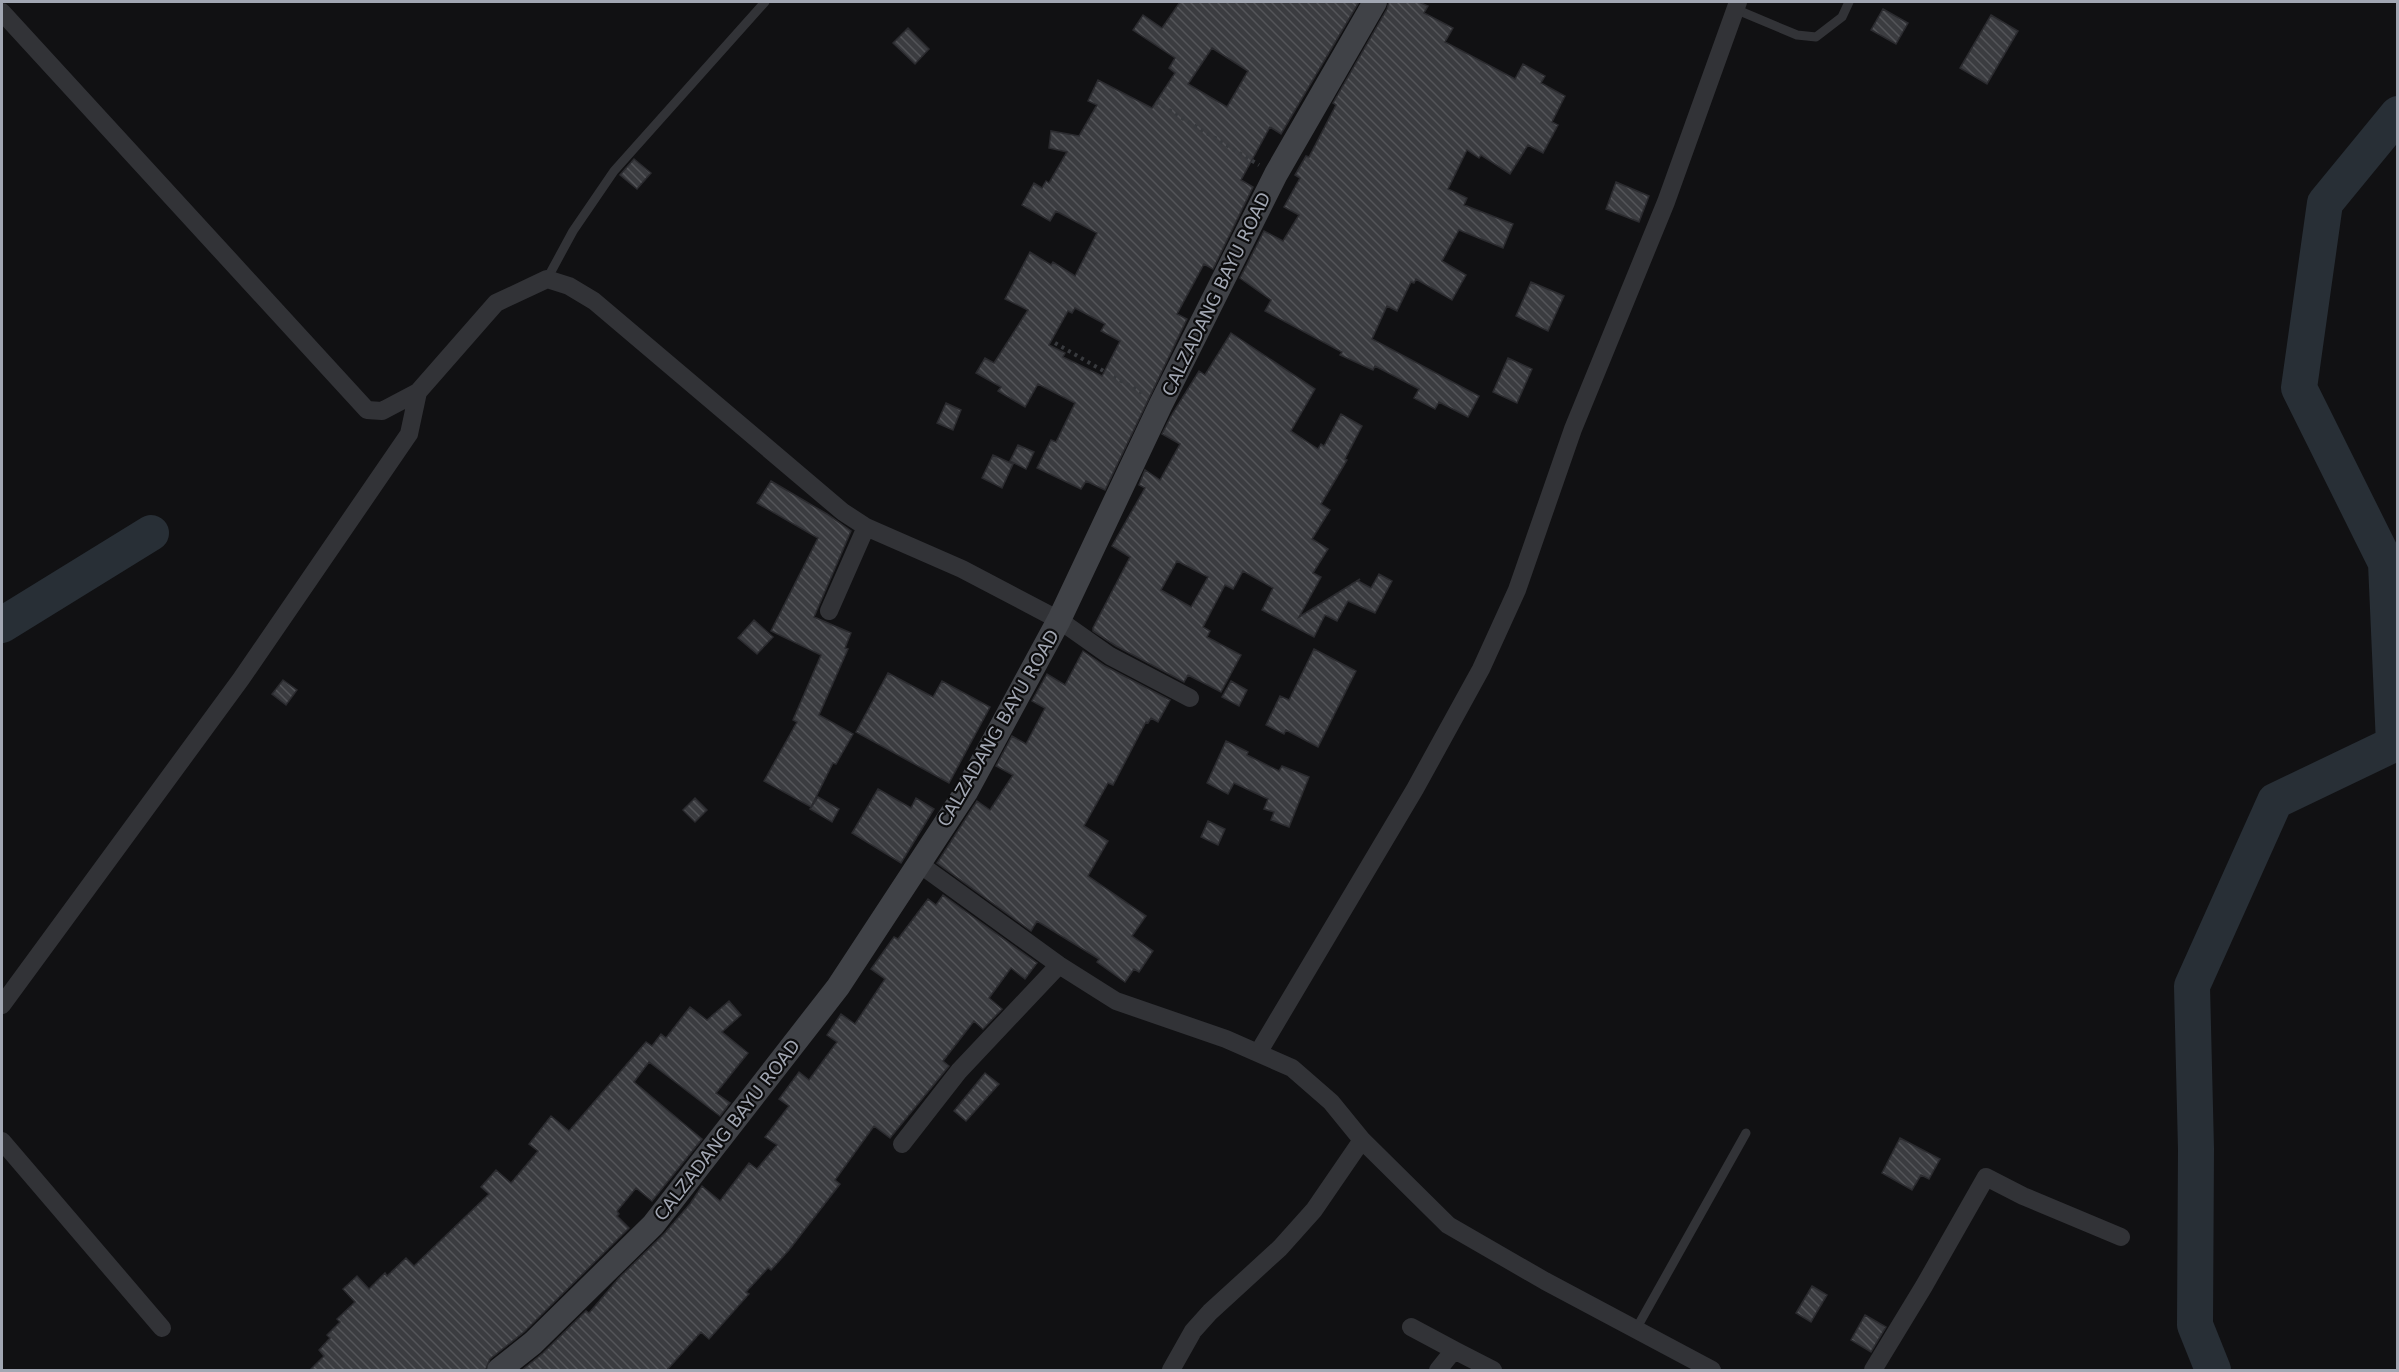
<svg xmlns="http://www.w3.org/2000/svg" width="2399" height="1372" viewBox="0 0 2399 1372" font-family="'DejaVu Sans',sans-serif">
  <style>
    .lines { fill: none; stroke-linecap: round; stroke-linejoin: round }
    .river { stroke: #282f36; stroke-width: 36 }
    .building { fill: url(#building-back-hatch); stroke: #2b2b2f; stroke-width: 1.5; fill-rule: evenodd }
    .path { stroke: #383a3e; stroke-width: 4; stroke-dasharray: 3 4.5; stroke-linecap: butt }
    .lane { stroke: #323337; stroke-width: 9 }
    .street { stroke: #323337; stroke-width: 18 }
    .secondary { stroke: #404247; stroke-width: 24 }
    .labels { text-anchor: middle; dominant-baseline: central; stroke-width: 4.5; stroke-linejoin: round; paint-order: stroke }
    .street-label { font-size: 18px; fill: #a2a7b3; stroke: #0c0c0d }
  </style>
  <defs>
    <pattern id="building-back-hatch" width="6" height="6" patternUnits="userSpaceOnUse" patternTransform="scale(1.5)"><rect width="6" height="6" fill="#3b3c40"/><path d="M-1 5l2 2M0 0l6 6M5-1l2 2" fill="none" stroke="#545559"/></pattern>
  </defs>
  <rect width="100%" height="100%" fill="#111113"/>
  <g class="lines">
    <path class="river" d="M2 625 151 533
      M2213 1370 2195 1325 2196 1149 2192 986 2275 801 2394 744 2386 563 2299 388 2325 203 2398 114"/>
  </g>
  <path class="building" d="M1180 2H1359L1281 134 1270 127 1241 180 1253 187 1213 269 1204 264 1177 314 1187 319 1105 490 1086 481 1081 489 1037 468 1051 440 1056 442 1075 403 1038 384 1025 407 998 391 1001 387 976 373 985 358 994 363 1028 310 1005 299 1030 252 1051 265 1053 262 1075 276 1097 233 1056 211 1050 221 1022 205 1034 183 1042 188 1046 181 1049 183 1067 152 1049 148 1051 131 1079 136 1097 105 1088 101 1098 80 1152 108 1175 73 1169 68 1175 58 1133 30 1143 15 1162 28ZM1212 48 1248 71 1227 107 1188 84ZM1075 308 1105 324 1101 331 1120 341 1102 376 1063 357 1065 353 1049 345 1068 311 1072 313Z
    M1389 2H1419L1428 6 1424 13 1453 28 1445 42 1515 79 1523 64 1545 76 1541 83 1565 96 1552 122 1558 125 1543 153 1528 145 1510 174 1481 155 1479 158 1467 150 1448 189 1467 198 1464 205 1513 224 1503 248 1459 230 1442 261 1466 275 1452 300 1416 279 1414 283 1411 282 1397 311 1387 306 1372 339 1479 396 1468 417 1439 402 1435 409 1414 398 1419 389 1375 366 1373 370 1340 355 1342 352 1265 311 1271 300 1240 278 1264 231 1283 241 1299 215 1284 207 1300 178 1295 175 1306 156 1309 157 1336 105 1333 103 1387 9Z
    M1883 9 1908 23 1896 44 1871 30Z
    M1991 15 2018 31 1987 84 1960 68Z
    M908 28 929 49 915 64 893 43Z
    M634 159 651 173 637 189 620 175Z
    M1616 182 1649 196 1639 222 1606 209Z
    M1531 282 1564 296 1548 331 1516 316Z
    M1231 333 1315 389 1291 431 1318 449 1321 444 1324 446 1341 414 1362 426 1345 459 1347 460 1321 504 1330 510 1312 539 1328 549 1313 573 1321 577 1299 617 1360 579 1358 581 1371 588 1379 574 1392 581 1375 613 1348 601 1337 621 1325 615 1314 637 1262 610 1273 588 1243 571 1233 589 1225 585 1203 627 1210 631 1207 637 1241 655 1221 692 1188 675 1184 682 1116 646 1093 631V628L1130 557 1112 546 1145 488 1139 485 1145 470 1160 480 1180 444 1162 434 1171 416 1199 371 1205 375ZM1177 561 1208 577 1191 607 1161 590Z
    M1508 358 1532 369 1517 403 1493 392Z
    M946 403 961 410 953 430 937 423Z
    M1018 445 1034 452 1026 469 1010 461Z
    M993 455 1013 464 1002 488 982 478Z
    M771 481 827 514 851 531 814 617 851 633 845 648 848 649 819 715 853 734 836 764 833 763 811 807 764 781 797 722 793 720 821 655 771 631 818 538 757 503Z
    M754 620 773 637 757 654 738 638Z
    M1314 649 1356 671 1318 747 1286 730 1284 734 1266 725 1280 696 1289 700Z
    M1083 651 1105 666 1170 700 1158 722 1151 718 1148 723 1146 722 1113 785 1108 783 1084 826 1108 841 1088 876 1146 916 1132 936 1153 951 1139 972 1134 969 1125 982 1097 962 1099 959 1037 921 1031 931 937 863 977 801 990 810 1013 775 996 766 1012 736 1026 744 1045 708 1032 701 1047 674 1065 685Z
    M888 673 933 697 942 681 990 707 949 783 856 732Z
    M283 680 297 690 286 705 272 694Z
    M1231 681 1247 690 1239 706 1222 697Z
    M1226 741 1248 752 1247 755 1279 771 1282 766 1309 777 1289 827 1271 820 1274 812 1264 809 1268 799 1234 783 1228 794 1207 783Z
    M878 789 911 808 916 798 934 809 901 863 852 833Z
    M818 797 839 809 832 822 810 809Z
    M695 798 707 810 695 822 683 810Z
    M1208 821 1225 829 1218 845 1201 837Z
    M943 895 1037 963 1025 979 1011 968 989 998 1002 1009 983 1029 974 1021 943 1061 949 1066 890 1138 874 1126 835 1180 840 1184 789 1250 771 1270 768 1268 746 1292 749 1294 709 1339 701 1332 666 1371H521L543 1353 586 1311 589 1313 619 1278 664 1234 690 1204 702 1186 720 1201 749 1163 757 1169 777 1145 765 1137 789 1106 779 1099 799 1072 809 1080 837 1042 827 1035 841 1014 855 1024 885 979 871 969 894 937 898 939 928 899 936 905Z
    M729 1001 741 1015 722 1032 748 1053 716 1093 730 1103 720 1116 649 1062 634 1082 702 1139 652 1201 636 1188 617 1211 619 1214 617 1216 629 1228 524 1332 490 1359 485 1371H309L324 1356 319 1350 330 1338 327 1335 340 1322 337 1319 355 1302 343 1289 357 1276 369 1289 385 1273 387 1276 406 1258 414 1266 489 1194 481 1187 496 1170 511 1183 538 1151 529 1144 551 1116 569 1131 646 1042 652 1046 661 1034 666 1038 690 1007 707 1020Z
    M985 1073 999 1084 966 1121 954 1111Z
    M1900 1138 1940 1159 1929 1179 1921 1175 1912 1190 1882 1173Z
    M1812 1286 1827 1295 1811 1322 1796 1313Z
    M1865 1315 1886 1327 1871 1352 1851 1340Z"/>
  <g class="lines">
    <path class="path" d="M1156 102 1259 165
      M1055 343 1142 393"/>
    <path class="lane" d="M1735 9 1797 35 1816 37 1842 17 1849 2
      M547 279 573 231 614 171 765 2
      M1635 1331 1746 1133"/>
    <path class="street" d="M2 12 367 410 382 411 418 392 496 303 547 279 569 286 594 301 843 512 866 527 962 569 1059 620 1110 656 1190 698
      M829 611 866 527
      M918 863 1059 965 1116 1001 1226 1039 1292 1068 1331 1102 1362 1140 1448 1225 1545 1281 1712 1370
      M2 1005 241 679 409 434 418 392
      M1258 1053 1415 789 1481 669 1517 590 1573 429 1666 202 1738 2
      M2 1141 162 1328
      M902 1144 959 1071 1059 965
      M1411 1327 1454 1350
      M1171 1370 1193 1331 1210 1312 1280 1248 1314 1210 1362 1140
      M1438 1370 1454 1350 1493 1370
      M1873 1370 1924 1286 1986 1177 2023 1196 2121 1237"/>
    <path class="secondary" d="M499 1370 533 1343 653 1225 838 987 966 792 1059 620 1161 404 1276 174 1375 2"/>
  </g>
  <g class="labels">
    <g class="street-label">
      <text transform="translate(1216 294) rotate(-64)">CALZADANG BAYU ROAD</text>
      <text transform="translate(998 728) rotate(-60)">CALZADANG BAYU ROAD</text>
      <text transform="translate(727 1130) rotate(-52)">CALZADANG BAYU ROAD</text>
    </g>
  </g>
  <rect width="2399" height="1372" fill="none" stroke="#a2a7b3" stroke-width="6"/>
</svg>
